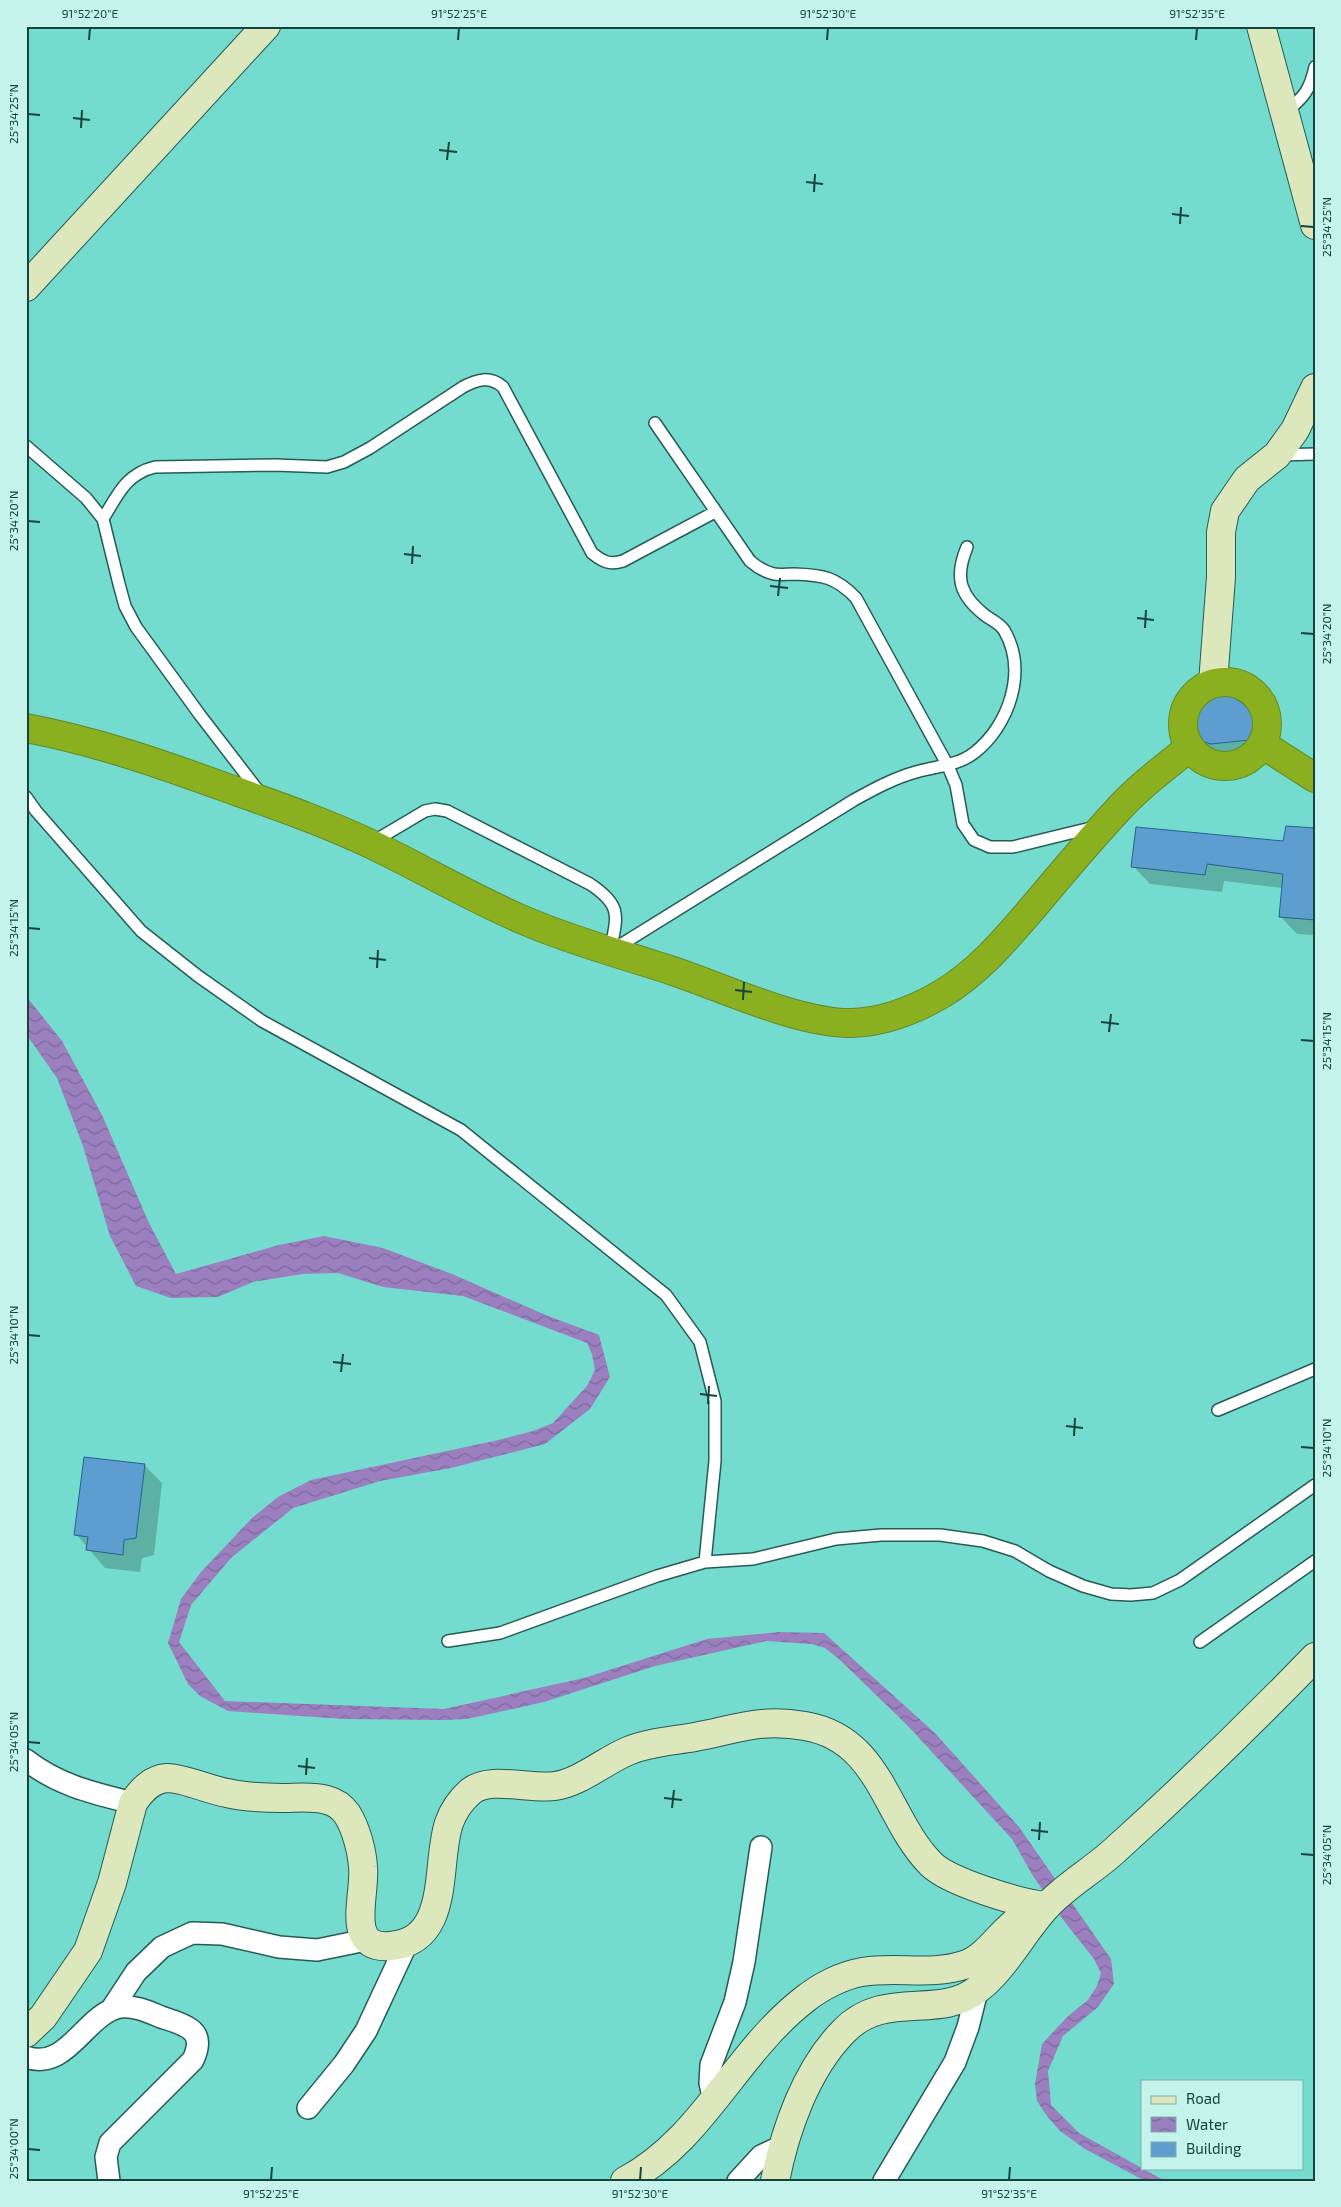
<svg xmlns="http://www.w3.org/2000/svg" width="1341" height="2207" viewBox="0 0 1341 2207" font-family="'Exo 2',sans-serif">
  <style>
    .water { fill: url(#water-waves) }
    .shadow { fill: #0003 }
    .building { fill: #5e9dcf; stroke: #246493 }
    .lines { fill: none; stroke-linecap: round; stroke-linejoin: round }
    .lane-casing { stroke: #255c55; stroke-width: 14 }
    .street-casing { stroke: #255c55; stroke-width: 24 }
    .secondary-casing { stroke: #255c55; stroke-width: 30 }
    .highway-casing { stroke: #618a2a; stroke-width: 30 }
    .lane { stroke: #fff; stroke-width: 11 }
    .street { stroke: #fff; stroke-width: 21 }
    .secondary { stroke: #dce7bc; stroke-width: 28 }
    .highway { stroke: #8ab01f; stroke-width: 28 }
    .ticks { fill: none; stroke: #16433d; stroke-width: 2 }
    .neatline { fill: none; stroke: #16433d; stroke-width: 2 }
    .ticks-label { font-size: 12px; text-anchor: middle; fill: #16433d }
  </style>
  <defs>
    <pattern id="water-waves" width="16" height="10" patternUnits="userSpaceOnUse" patternTransform="scale(1.25)"><rect width="16" height="10" fill="#9b7fbf"/><path d="M0 5q4-4 8 0t8 0" fill="none" stroke="#7d6a9c"/></pattern>
  </defs>
  <rect width="100%" height="100%" fill="#74dcce"/>
  <path class="water" d="M26 996 62 1041 102 1115 149 1223 176 1274 279 1245 324 1236 383 1248 452 1274 548 1316 599 1335 610 1377 590 1409 545 1444 451 1468 380 1481 293 1508 231 1558 191 1605 179 1642 225 1701 444 1709 584 1678 707 1639 779 1632 824 1633 935 1733 1019 1827 1111 1959 1114 1984 1098 2007 1063 2036 1048 2071 1051 2105 1079 2133 1165 2181H1145L1085 2149 1060 2131 1047 2116 1037 2101 1035 2084 1042 2044 1067 2017 1088 2000 1097 1986 1101 1973 1094 1959 1064 1921 1033 1876 1012 1839 908 1726 840 1660 825 1648 812 1644 766 1641 655 1666 544 1702 467 1719 446 1720 344 1719 228 1711 200 1696 188 1684 168 1643 181 1599 201 1572 253 1517 278 1497 311 1480 494 1441 533 1431 553 1423 587 1386 595 1370 592 1354 587 1343 463 1296 383 1287 338 1273 303 1274 253 1282 218 1297 171 1298 136 1286 110 1236 83 1146 57 1078 26 1034Z"/>
  <path class="shadow" d="M1258 720 1273 736 1272 751 1225 756 1210 751 1196 738Z
    M1315 829V935L1297 934 1280 916 1283 888 1224 881 1222 892 1150 884 1133 866 1284 842Z
    M145 1466 162 1483 154 1555 142 1558 140 1572 105 1568 76 1534Z"/>
  <path class="building" d="M1210 688 1222 689 1245 705 1260 722 1264 731 1259 739 1211 744 1195 739 1188 730 1191 712 1201 697Z
    M1286 826 1315 828V920L1279 917 1283 874 1207 864 1205 875 1131 867 1136 827 1283 841Z
    M84 1457 145 1464 136 1538 124 1540 123 1555 86 1550 88 1537 74 1535Z"/>
  <g class="lines">
    <g class="lane-casing">
      <path id="lane" d="M1286 112C1304 97 1310 90 1315 67
        M655 423 750 561C757 567 765 572 774 574 780 575 787 574 794 574 823 575 836 577 856 598L948 766 956 785 963 824 974 840 990 847H1013L1095 827
        M26 446 86 498 103 519 119 584 125 606 136 627 200 715 260 793
        M1279 455 1315 454
        M103 519C118 494 126 474 155 467L275 465 327 467 344 462 370 448 463 387C478 379 490 376 503 387L592 553C603 562 610 565 623 561L715 512
        M26 797 36 811 141 931 198 976 262 1021 461 1130 666 1295 700 1342 715 1401V1461L705 1562
        M371 843 425 811 435 809 447 811 590 884C623 906 617 916 610 952
        M614 949 854 800C874 789 894 778 916 772 936 766 957 766 974 753 1009 726 1028 671 1004 630 1000 624 992 620 986 616 960 596 954 578 967 547
        M1218 1410 1315 1369
        M448 1641 500 1633 657 1576 705 1562 753 1559 836 1539 881 1535H940L983 1541 1015 1551 1049 1571 1083 1586 1111 1594 1131 1595 1153 1593 1180 1580 1315 1485
        M1200 1642 1315 1561"/>
    </g>
    <g class="street-casing">
      <path id="street" d="M26 1760C60 1786 93 1793 133 1803
        M111 2010 136 1972 162 1947 192 1933 222 1934 279 1947 317 1950 366 1940
        M26 2057C67 2072 85 2014 120 2007 134 2005 149 2012 161 2017 170 2020 182 2023 190 2029 201 2037 198 2049 193 2060L110 2143 106 2157 109 2181
        M714 2101 710 2083 711 2065 735 2002 744 1962 761 1847
        M308 2108 344 2064 366 2031 407 1943
        M738 2181 761 2156 782 2146
        M884 2181 955 2062 968 2027 977 1991"/>
    </g>
    <g class="secondary-casing">
      <path id="secondary" d="M1261 26 1315 225
        M26 287 266 26
        M1213 683 1221 577V532L1225 511 1247 479 1277 455 1295 430 1315 388
        M26 2033 43 2017 88 1951 112 1883 133 1803C141 1791 151 1779 167 1778 184 1778 209 1790 227 1793 245 1797 264 1798 283 1798 297 1798 313 1796 327 1800 335 1802 342 1807 347 1814 356 1828 362 1851 363 1867 366 1895 344 1950 390 1946 452 1941 435 1864 449 1823 453 1812 461 1800 470 1792 489 1775 531 1790 555 1786 581 1782 604 1761 628 1751 649 1742 673 1741 695 1737 738 1729 760 1718 805 1726 881 1739 885 1817 931 1864 949 1882 1021 1904 1047 1906
        M625 2181C703 2140 736 2052 805 1999 820 1987 843 1975 862 1972 896 1966 931 1976 964 1965 989 1957 1002 1928 1025 1915
        M775 2181C785 2130 806 2070 843 2032 884 1988 939 2021 978 1989 1006 1967 1022 1933 1046 1907 1065 1886 1092 1871 1113 1852 1183 1789 1250 1724 1315 1657"/>
    </g>
    <g class="highway-casing">
      <path id="highway" d="M1183 724a42 42 0 1 1 84 0a42 42 0 1 1-84 0Z
        M26 728C96 741 164 765 230 789 278 806 327 823 373 845 425 870 475 900 528 922 575 942 625 955 673 971 724 988 800 1024 852 1023 882 1022 914 1010 940 995 979 972 1007 938 1036 904 1062 873 1088 842 1115 813 1137 788 1164 768 1190 747
        M1262 744 1315 778"/>
    </g>
    <use href="#lane" class="lane"/>
    <use href="#street" class="street"/>
    <use href="#secondary" class="secondary"/>
    <use href="#highway" class="highway"/>
  </g>
  <path class="ticks" d="M89 40 90 28M458 40 459 28M827 40 828 28M1196 40 1197 28M28 114 40 115M73 118 90 120M81 128 82 110M439 150 457 152M447 160 449 142M806 182 823 184M814 192 815 174M1172 214 1189 216M1180 224 1181 207M1301 226 1314 227M28 521 40 522M404 554 421 556M412 564 413 546M770 586 788 588M778 596 780 578M1137 618 1154 620M1145 628 1146 610M1301 633 1314 634M28 928 40 929M369 958 386 960M377 968 378 950M735 990 752 992M743 1000 744 982M1101 1022 1119 1024M1109 1032 1111 1014M1301 1040 1314 1041M28 1335 40 1336M333 1362 351 1364M341 1372 343 1354M700 1394 717 1396M708 1404 709 1386M1066 1426 1083 1428M1074 1436 1075 1418M1301 1447 1314 1448M28 1742 40 1743M298 1766 315 1768M306 1775 307 1758M664 1798 682 1800M672 1808 674 1790M1031 1830 1048 1832M1039 1840 1040 1822M1301 1854 1314 1855M28 2149 40 2150M271 2180 272 2167M640 2180 641 2167M1009 2180 1010 2167"/>
  <rect width="1341" height="2207" fill="none" stroke="#c3f3eb" stroke-width="55"/>
  <rect x="1141" y="2080" width="162" height="90" fill="#c3f3eb" stroke="#7eada5"/>
  <rect x="1151" y="2096" width="25" height="8" fill="#dce7bc" stroke="#7eada5"/>
  <text x="1186" y="2104" font-size="15" fill="#16433d">Road</text>
  <rect x="1151" y="2117" width="25" height="15" fill="url(#water-waves)" stroke="#7eada5"/>
  <text x="1186" y="2130" font-size="15" fill="#16433d">Water</text>
  <rect x="1151" y="2142" width="25" height="15" fill="#5e9dcf" stroke="#7eada5"/>
  <text x="1186" y="2154" font-size="15" fill="#16433d">Building</text>
  <rect x="28" y="28" width="1286" height="2152" class="neatline"/>
  <g class="ticks-label">
    <text x="90" y="18">91°52'20"E</text>
    <text x="459" y="18">91°52'25"E</text>
    <text x="828" y="18">91°52'30"E</text>
    <text x="1197" y="18">91°52'35"E</text>
    <text transform="translate(14 114) rotate(-90)" y="4">25°34'25"N</text>
    <text transform="translate(1327 227) rotate(-90)" y="4">25°34'25"N</text>
    <text transform="translate(14 521) rotate(-90)" y="4">25°34'20"N</text>
    <text transform="translate(1327 634) rotate(-90)" y="4">25°34'20"N</text>
    <text transform="translate(14 928) rotate(-90)" y="4">25°34'15"N</text>
    <text transform="translate(1327 1041) rotate(-90)" y="4">25°34'15"N</text>
    <text transform="translate(14 1335) rotate(-90)" y="4">25°34'10"N</text>
    <text transform="translate(1327 1448) rotate(-90)" y="4">25°34'10"N</text>
    <text transform="translate(14 1742) rotate(-90)" y="4">25°34'05"N</text>
    <text transform="translate(1327 1855) rotate(-90)" y="4">25°34'05"N</text>
    <text transform="translate(14 2149) rotate(-90)" y="4">25°34'00"N</text>
    <text x="271" y="2198">91°52'25"E</text>
    <text x="640" y="2198">91°52'30"E</text>
    <text x="1009" y="2198">91°52'35"E</text>
  </g>
</svg>
